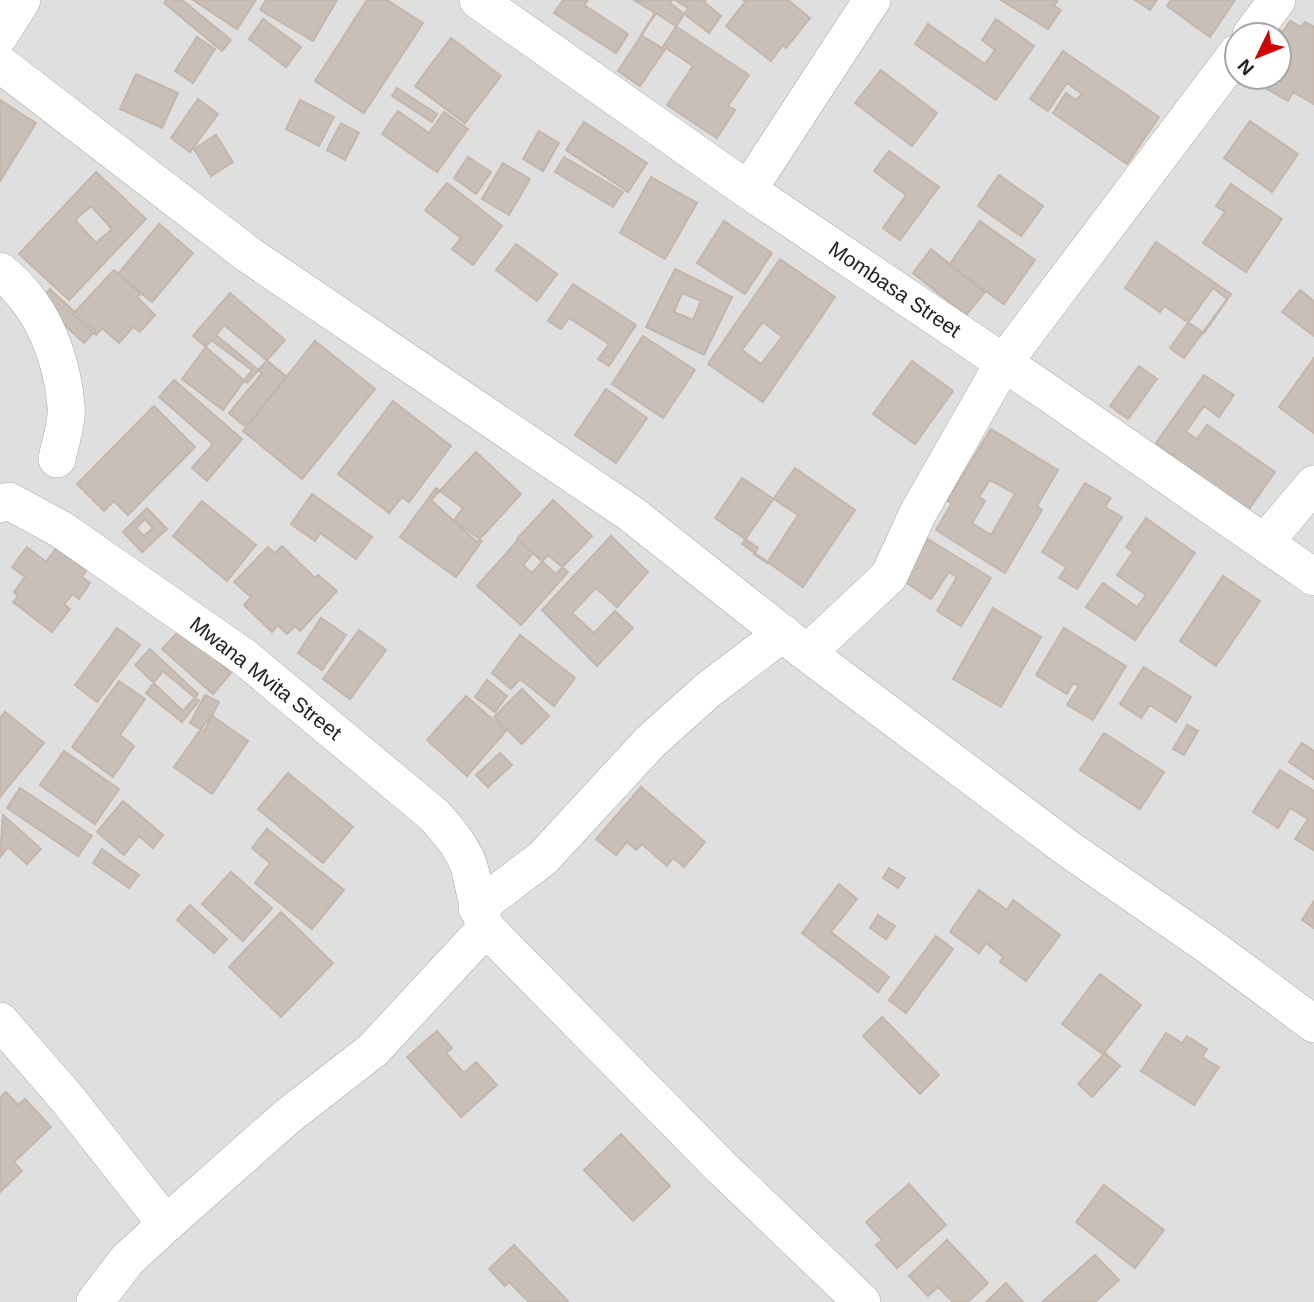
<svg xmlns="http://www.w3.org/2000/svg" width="1314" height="1302" viewBox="0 0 1314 1302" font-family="Helvetica,sans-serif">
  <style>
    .residential { fill: #e0dfdf; fill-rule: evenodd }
    .building { fill: #c7bfb8; stroke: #c4b6ab; stroke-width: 2; fill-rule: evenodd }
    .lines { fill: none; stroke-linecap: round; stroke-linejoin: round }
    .street-casing { stroke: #a9a9a9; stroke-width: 38 }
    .street { stroke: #fff; stroke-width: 37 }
    .labels { text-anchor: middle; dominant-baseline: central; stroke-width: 6; stroke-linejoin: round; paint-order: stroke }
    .street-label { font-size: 21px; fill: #222; stroke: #fff }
  </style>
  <rect width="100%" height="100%" fill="#f2efe9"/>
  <path class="residential" d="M0 0H1314V1302H0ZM1237 35H1279V77H1237Z"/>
  <path class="building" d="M167 0H182L231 40 222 51 164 3Z
    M193 0H256L237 29Z
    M266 0H337L313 41 260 10Z
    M367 0H387L423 23 364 113 315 81Z
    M563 0H588L584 5 628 34 616 53 554 13Z
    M634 0H675L688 8 662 48 641 35 655 13Z
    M672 0H706L704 2 721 16 709 33 670 3Z
    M743 0H788L810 18 786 48 783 45 771 61 726 26 745 2Z
    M1001 0H1058L1054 6 1061 10 1048 29Z
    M1135 0H1157L1150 10Z
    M1171 0H1235L1210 37 1167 6Z
    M656 13 749 75 728 106 735 110 717 138 667 105 693 66 666 48 640 86 618 71Z
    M263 19 301 47 286 67 249 39Z
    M996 19 1034 46 996 100 915 44 928 24 985 64 995 50 982 40Z
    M1290 21 1301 27 1305 22 1314 27V104L1293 92 1288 101 1255 82 1257 77H1279V35H1271L1276 27 1283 32Z
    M197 37 215 49 193 83 175 71Z
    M451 38 501 76 465 123 415 86Z
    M1063 51 1159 117 1127 164 1053 113 1066 93 1076 100 1082 94 1067 83 1048 111 1030 99Z
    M881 70 937 113 912 146 855 103Z
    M136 74 178 93 162 128 120 109Z
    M397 88 437 114 432 122 392 96Z
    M198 99 218 114 190 152 171 138Z
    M0 100 36 123 0 181Z
    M300 100 334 117 319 146 286 129Z
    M398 111 429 133 444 112 468 129 437 172 382 134Z
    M1250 121 1298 154 1272 192 1224 158Z
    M584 122 647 163 628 192 566 150Z
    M341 123 359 133 345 160 327 150Z
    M539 131 559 143 543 171 523 159Z
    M216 135 233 162 211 176 194 149Z
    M889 151 939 187 900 240 883 228 906 195 874 171Z
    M468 157 491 172 476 194 454 178Z
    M564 157 623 192 613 207 555 172Z
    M503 163 530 179 509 215 482 199Z
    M96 172 146 219 69 300 19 254ZM91 206 112 229 96 243 75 220Z
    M999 175 1043 206 1021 236 978 206Z
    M651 177 697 203 665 259 620 233Z
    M447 183 502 226 473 265 452 249 461 238 425 210Z
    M1231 184 1282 219 1246 272 1203 243 1225 212 1216 206Z
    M724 221 772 253 745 294 697 263Z
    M980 221 1035 260 1004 304 949 265Z
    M159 224 193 253 152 302 118 274Z
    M1156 242 1231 294 1204 333 1164 306 1160 312 1125 288Z
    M516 244 557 274 537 301 496 270Z
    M931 249 985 292 966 315 913 273Z
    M780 259 835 297 763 402 708 364ZM763 322 782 337 761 364 742 350Z
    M675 269 732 297 704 355 646 327ZM682 293 701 301 693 320 674 312Z
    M114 270 141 294 137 297 155 315 140 332 133 327 119 343 102 328 96 335 73 314Z
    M573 284 636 325 609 366 598 359 609 344 569 318 561 329 548 321Z
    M1213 288 1227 299 1184 358 1170 348Z
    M50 289 95 331 84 343 39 301Z
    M1300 290 1314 301V336L1282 312Z
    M230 293 285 340 247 383 193 336Z
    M224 325 287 377 246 427 229 413 262 373 216 335Z
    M643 336 695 370 663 418 612 384Z
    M211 340 252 370 223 410 182 379Z
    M315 341 375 389 302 479 243 431Z
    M1314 358V433L1279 407Z
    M912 361 953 391 915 444 873 414Z
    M1139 366 1157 379 1128 419 1110 406Z
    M1204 375 1234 395 1219 417 1204 406 1186 432 1197 439 1207 425 1275 472 1247 512 1156 443Z
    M174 380 242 439 207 481 192 468 213 444 159 397Z
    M606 389 647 418 616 463 575 435Z
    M393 401 451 446 409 502 402 497 389 513 338 474Z
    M154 406 195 447 128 515 114 501 104 511 77 484Z
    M991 429 1058 470 1037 506 1042 510 1005 573 936 530 952 503 947 501ZM990 480 1015 494 991 535 972 523 985 501 979 497Z
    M476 452 521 494 477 542 431 500Z
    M795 468 855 510 803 587 742 544Z
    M742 478 798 515 767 563 754 554 758 548 715 518Z
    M1085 483 1111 498 1105 507 1122 517 1077 589 1059 578 1066 567 1042 552Z
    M436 488 463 508 454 520 482 541 456 577 400 537Z
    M312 494 372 537 356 559 320 533 315 541 291 524Z
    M553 500 592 536 556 574 517 539Z
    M202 501 256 545 227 581 173 536Z
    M147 508 167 529 142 552 123 532ZM145 519 153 528 144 536 136 528Z
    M1146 518 1195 553 1135 640 1086 607 1103 583 1137 607 1146 595 1117 575 1133 552 1126 547Z
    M611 536 648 572 617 607 596 588 572 613 594 633 615 611 633 628 597 666 542 610Z
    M928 539 991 578 961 626 937 611 957 577 949 572 931 599 902 580Z
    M518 540 533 553 523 565 532 573 548 555 568 572 521 625 477 586Z
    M282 546 315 578 318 575 337 591 300 631 295 626 287 634 278 625 272 632 244 605 251 597 234 582 268 547 275 553Z
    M27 547 46 562 56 548 86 571 82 577 90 583 79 599 73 594 64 604 70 609 52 632 13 602 18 596 14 592 25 577 12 567Z
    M1223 576 1260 601 1216 666 1180 641Z
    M993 608 1041 637 1001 707 953 679Z
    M321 618 346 635 322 670 298 653Z
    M117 628 140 645 97 702 75 685Z
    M1064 628 1126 666 1093 720 1067 705 1079 686 1073 683 1067 694 1036 675Z
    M181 629 231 673 213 694 162 649Z
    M359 630 386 650 350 699 323 679Z
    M520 635 575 678 554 706 520 679 511 689 492 673Z
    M150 649 198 694 183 711 135 665Z
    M1144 667 1191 697 1176 722 1150 705 1141 718 1120 704Z
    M163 671 199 701 182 722 146 693Z
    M487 680 507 696 495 712 475 697Z
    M119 681 145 699 120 735 134 746 113 777 72 747Z
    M522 689 549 716 522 744 494 717Z
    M205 695 219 702 204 731 190 723Z
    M466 696 506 731 467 776 427 740Z
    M5 712 44 743 0 797V718Z
    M211 715 248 741 212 794 174 767Z
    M1187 725 1198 731 1184 755 1173 749Z
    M1104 733 1164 772 1140 809 1080 770Z
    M1302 743 1314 751V779L1289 762Z
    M64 751 119 789 95 824 40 785Z
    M500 753 512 765 488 787 476 775Z
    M1280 770 1314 791V850L1295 839 1308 819 1290 808 1278 828 1253 812Z
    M288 773 353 827 323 863 258 809Z
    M641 787 705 842 684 867 673 858 667 866 642 844 636 850 627 842 616 855 596 839Z
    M20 788 92 836 78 856 7 808Z
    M123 801 163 835 153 848 139 836 124 855 97 832Z
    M3 815 41 849 27 864 8 847 0 857Z
    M267 829 344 890 312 929 255 883 270 863 252 848Z
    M102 849 139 875 129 888 93 863Z
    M889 868 905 878 898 888 883 878Z
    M231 872 272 908 243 941 202 904Z
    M839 884 857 899 831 932 889 977 878 992 802 933Z
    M979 890 1007 910 1013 900 1060 935 1026 981 1000 962 1003 957 986 943 979 953 950 932Z
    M1314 901V928L1302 920Z
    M190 905 227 939 214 953 177 920Z
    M281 912 333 963 281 1017 229 967Z
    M878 915 895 926 886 939 870 928Z
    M936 936 953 949 906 1013 889 1000Z
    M1100 974 1141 1005 1103 1054 1062 1024Z
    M882 1017 939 1075 920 1094 863 1036Z
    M437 1031 452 1048 446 1053 464 1073 476 1062 497 1085 461 1117 407 1057Z
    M1166 1033 1182 1043 1187 1036 1207 1049 1202 1057 1219 1067 1194 1105 1141 1071Z
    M1105 1053 1120 1066 1092 1097 1078 1084Z
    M6 1092 18 1105 25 1099 51 1127 14 1162 22 1171 0 1192V1098Z
    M621 1134 670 1186 633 1221 584 1170Z
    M909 1184 946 1225 897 1268 876 1245 882 1240 866 1222Z
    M1104 1185 1164 1230 1135 1268 1076 1222Z
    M947 1240 988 1283 968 1302H953L938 1287 928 1296 909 1276Z
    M514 1245 568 1301V1302H529L509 1282 505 1286 489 1269Z
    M1095 1255 1119 1280 1095 1302H1042Z
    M1006 1283 1023 1302H986Z"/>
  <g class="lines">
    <g class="street-casing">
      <path id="street" d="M478 0 748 190 1047 392 1314 577
        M0 35 22 0
        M1251 35 1277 0
        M0 64 249 255 630 513 807 653 1070 850 1209 946 1314 1024
        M748 190 872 0
        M0 271C41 304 61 353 66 405 68 422 60 443 57 459
        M0 504 9 501 62 530 244 657 434 815C448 831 464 848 470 870 475 890 477 908 486 928L722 1168 862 1302
        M1265 542 1314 484
        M807 653 889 576 918 513 1004 362 1237 53
        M477 908 543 858 650 742 708 690 783 633
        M0 1021 66 1097 166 1224
        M95 1302 127 1260 166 1224 288 1116 373 1050 486 928"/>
    </g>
    <use href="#street" class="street"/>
  </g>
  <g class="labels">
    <g class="street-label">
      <text transform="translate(895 289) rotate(34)">Mombasa Street</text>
      <text transform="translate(266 678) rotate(38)">Mwana Mvita Street</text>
    </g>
  </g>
  <g transform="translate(1258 56) rotate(227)"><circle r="33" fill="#ffffff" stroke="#a7a7a7" stroke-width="2"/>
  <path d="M0-5L12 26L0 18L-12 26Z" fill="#d40000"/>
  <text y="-10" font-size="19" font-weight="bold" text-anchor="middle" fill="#222222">N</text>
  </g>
</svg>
